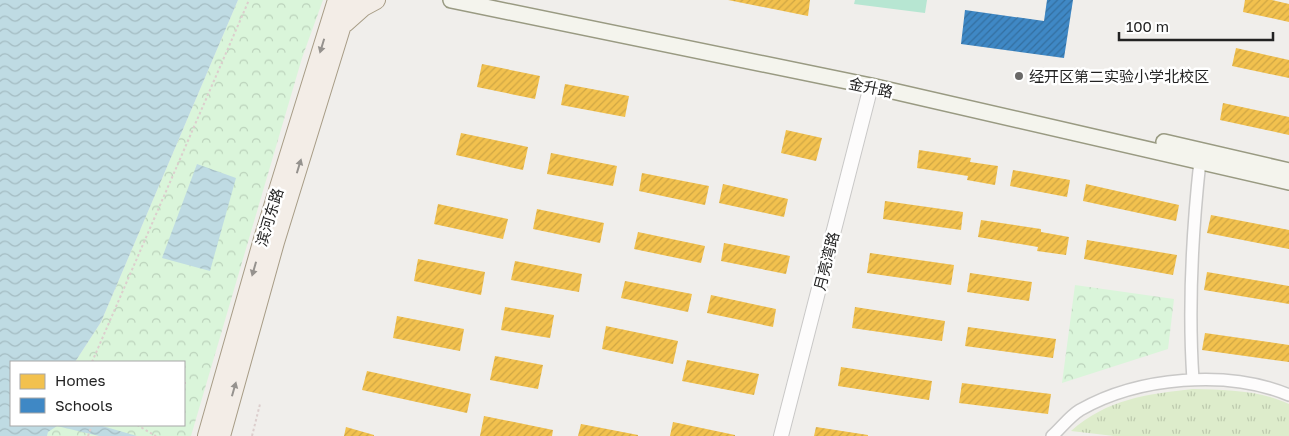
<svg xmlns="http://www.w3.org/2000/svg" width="1289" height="436" viewBox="0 0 1289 436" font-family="'Golos Text','Noto Sans SC',sans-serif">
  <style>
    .grass { fill: url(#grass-tufts) }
    .park { fill: url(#park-crowns) }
    .pitch { fill: #b7e6d2 }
    .water { fill: url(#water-waves) }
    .homes { fill: url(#homes-hatch) }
    .schools { fill: url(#schools-hatch) }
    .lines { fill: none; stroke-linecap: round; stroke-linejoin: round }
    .minor-casing { stroke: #c9c8c7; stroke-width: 14 }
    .tertiary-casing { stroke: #c9c8c7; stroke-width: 16 }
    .secondary-casing { stroke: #999a82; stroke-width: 18 }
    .primary-casing { stroke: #a79c86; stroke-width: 20 }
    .path { stroke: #dccecd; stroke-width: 2; stroke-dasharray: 2.5 2.5; stroke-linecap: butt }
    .minor { stroke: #fdfcfc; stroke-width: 11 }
    .tertiary { stroke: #fdfcfc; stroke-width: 14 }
    .secondary { stroke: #f4f4ed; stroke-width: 15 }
    .primary { stroke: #f3ede7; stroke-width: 18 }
    .oneway { fill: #95928e }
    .poi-dot { fill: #6a6968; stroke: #fff; stroke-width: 2 }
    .labels { text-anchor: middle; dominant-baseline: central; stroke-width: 5; stroke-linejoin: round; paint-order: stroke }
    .poi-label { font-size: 15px; fill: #222; stroke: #fff; text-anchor: start }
    .street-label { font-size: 15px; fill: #222; stroke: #fff }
  </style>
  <defs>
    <pattern id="grass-tufts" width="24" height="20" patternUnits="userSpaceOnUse" patternTransform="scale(1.25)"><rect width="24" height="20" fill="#ddeccb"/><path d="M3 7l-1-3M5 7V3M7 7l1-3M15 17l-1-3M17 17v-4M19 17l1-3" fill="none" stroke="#bdcaae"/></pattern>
    <pattern id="park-crowns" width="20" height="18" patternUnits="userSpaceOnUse" patternTransform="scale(1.25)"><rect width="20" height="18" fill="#daf5da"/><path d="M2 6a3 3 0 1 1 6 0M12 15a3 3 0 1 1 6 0" fill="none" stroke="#bbd2bb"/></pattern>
    <pattern id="water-waves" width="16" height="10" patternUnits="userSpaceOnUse" patternTransform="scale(1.25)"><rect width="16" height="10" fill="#bfdbe3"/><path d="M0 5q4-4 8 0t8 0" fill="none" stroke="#a4bcc2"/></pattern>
    <pattern id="homes-hatch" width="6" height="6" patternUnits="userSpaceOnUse" patternTransform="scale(1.25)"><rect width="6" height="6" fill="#f2c14e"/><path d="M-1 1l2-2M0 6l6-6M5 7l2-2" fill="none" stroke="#cfa644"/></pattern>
    <pattern id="schools-hatch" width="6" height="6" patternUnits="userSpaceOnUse" patternTransform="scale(1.25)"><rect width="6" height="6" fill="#3f88c5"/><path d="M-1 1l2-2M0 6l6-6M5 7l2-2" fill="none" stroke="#346fa0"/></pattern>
  </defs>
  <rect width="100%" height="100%" fill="#f0eeeb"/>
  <path class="grass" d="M1193 389C1225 390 1260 390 1289 404V436H1114L1071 431C1107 399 1147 394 1193 389Z"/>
  <path class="park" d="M238 0H323L302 58 191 436H47L49 425H184V362H75L101 322Z
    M1075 285 1174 299 1168 349 1062 383Z"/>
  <path class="pitch" d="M855 0H927L925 13 854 4Z"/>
  <path class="water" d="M0 0H238L101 322 75 362H11V425H99L137 436H99L57 426 48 432 47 436H0Z
    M197 164 236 178 210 271 162 258Z"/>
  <path class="homes" d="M728 0H810L808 16Z
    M1245 0H1272L1289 4V22L1243 12Z
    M1236 48 1289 60V78L1232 66Z
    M482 64 540 76 535 99 477 87Z
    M565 84 629 96 625 117 561 105Z
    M1223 103 1289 117V135L1220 120Z
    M786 130 822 138 816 161 781 153Z
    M461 133 528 147 523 170 456 155Z
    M919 150 971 158 970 162 998 166 995 185 967 180 968 176 917 168Z
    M551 153 617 166 613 186 547 174Z
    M1013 170 1070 180 1067 197 1010 186Z
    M642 173 709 186 705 205 639 191Z
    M723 184 788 199 784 217 719 203Z
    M1086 184 1179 205 1176 221 1083 201Z
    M885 201 963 212 961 230 883 219Z
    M438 204 508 219 503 239 434 224Z
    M537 209 604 223 600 243 533 229Z
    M1211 215 1289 230V249L1207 233Z
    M981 220 1041 229V232L1069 237 1066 255 1037 251 1038 247 978 237Z
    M638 232 705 246 701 263 634 249Z
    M1087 240 1177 255 1173 275 1084 259Z
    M724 243 790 256 786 274 721 261Z
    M870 253 954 265 951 285 867 273Z
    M418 259 485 272 481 295 414 281Z
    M515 261 582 274 579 292 511 280Z
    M1207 272 1289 286V304L1204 290Z
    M970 273 1032 282 1029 301 967 292Z
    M625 281 692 294 688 312 621 298Z
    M711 295 776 309 773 327 707 313Z
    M505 307 554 315 550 338 501 330Z
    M855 307 945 321 942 341 852 328Z
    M397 316 464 329 460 351 393 338Z
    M606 326 678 341 673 364 602 349Z
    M968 327 1056 339 1053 358 965 346Z
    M1205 333 1289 345V362L1202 350Z
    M495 356 543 365 538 389 490 380Z
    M687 360 759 374 754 395 682 381Z
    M841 367 932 381 929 400 838 386Z
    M367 371 471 394 467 413 362 390Z
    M962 383 1051 394 1048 414 959 403Z
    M484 416 553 430 552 436H480Z
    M673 422 735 435V436H670Z
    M581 424 638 435V436H578Z
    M346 427 374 435V436H344Z
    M816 427 868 435V436H814Z"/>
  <path class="schools" d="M1047 0H1073L1064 58 961 44 965 10 1044 21Z"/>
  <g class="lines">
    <g class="minor-casing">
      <path id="minor" d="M1193 380C1188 306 1192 234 1200 161
        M1052 436C1061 428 1070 416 1080 410 1138 377 1227 369 1289 395"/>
    </g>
    <g class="tertiary-casing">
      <path id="tertiary" d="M781 436 871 86"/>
    </g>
    <g class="secondary-casing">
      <path id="secondary" d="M451 0 871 86 1289 182
        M1164 142 1289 171"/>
    </g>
    <g class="primary-casing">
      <path id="primary" d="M345 23 363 7 376 0
        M207 436 263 239 337 0
        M221 436 275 242 341 28 351 0"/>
    </g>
    <path class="path" d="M92 362 249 0
      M184 383H186
      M137 425 156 436
      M88 436 92 425
      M252 436 260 404"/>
    <use href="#minor" class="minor"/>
    <use href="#tertiary" class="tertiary"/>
    <use href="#secondary" class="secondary"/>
    <use href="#primary" class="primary"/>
  </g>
  <defs><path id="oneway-solid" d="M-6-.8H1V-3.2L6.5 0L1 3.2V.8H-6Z" transform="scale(1.25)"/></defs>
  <g class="oneway">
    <use href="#oneway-solid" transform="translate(322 46) rotate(107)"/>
    <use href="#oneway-solid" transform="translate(299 166) rotate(-73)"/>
    <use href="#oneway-solid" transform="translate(254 269) rotate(106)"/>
    <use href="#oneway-solid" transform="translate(234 389) rotate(-74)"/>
  </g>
  <circle class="poi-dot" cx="1019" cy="76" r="5"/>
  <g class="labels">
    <g class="poi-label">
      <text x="1029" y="76">经开区第二实验小学北校区</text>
    </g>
    <g class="street-label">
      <text transform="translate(871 87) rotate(12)">金升路</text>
      <text transform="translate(269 217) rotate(-73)">滨河东路</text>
      <text transform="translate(826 261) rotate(-76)">月亮湾路</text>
    </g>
  </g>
  <rect x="10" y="361" width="175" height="65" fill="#ffffff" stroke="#a7a7a7"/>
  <rect x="20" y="374" width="25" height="15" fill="#f2c14e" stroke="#a7a7a7"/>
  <text x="55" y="386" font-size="15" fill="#222222">Homes</text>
  <rect x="20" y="398" width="25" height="15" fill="#3f88c5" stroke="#a7a7a7"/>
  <text x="55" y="411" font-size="15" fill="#222222">Schools</text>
  <path d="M1119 32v8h154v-8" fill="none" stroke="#222222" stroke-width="2.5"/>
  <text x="1126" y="32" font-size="15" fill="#222222" stroke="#ffffff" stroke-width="4" paint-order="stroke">100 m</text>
</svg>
